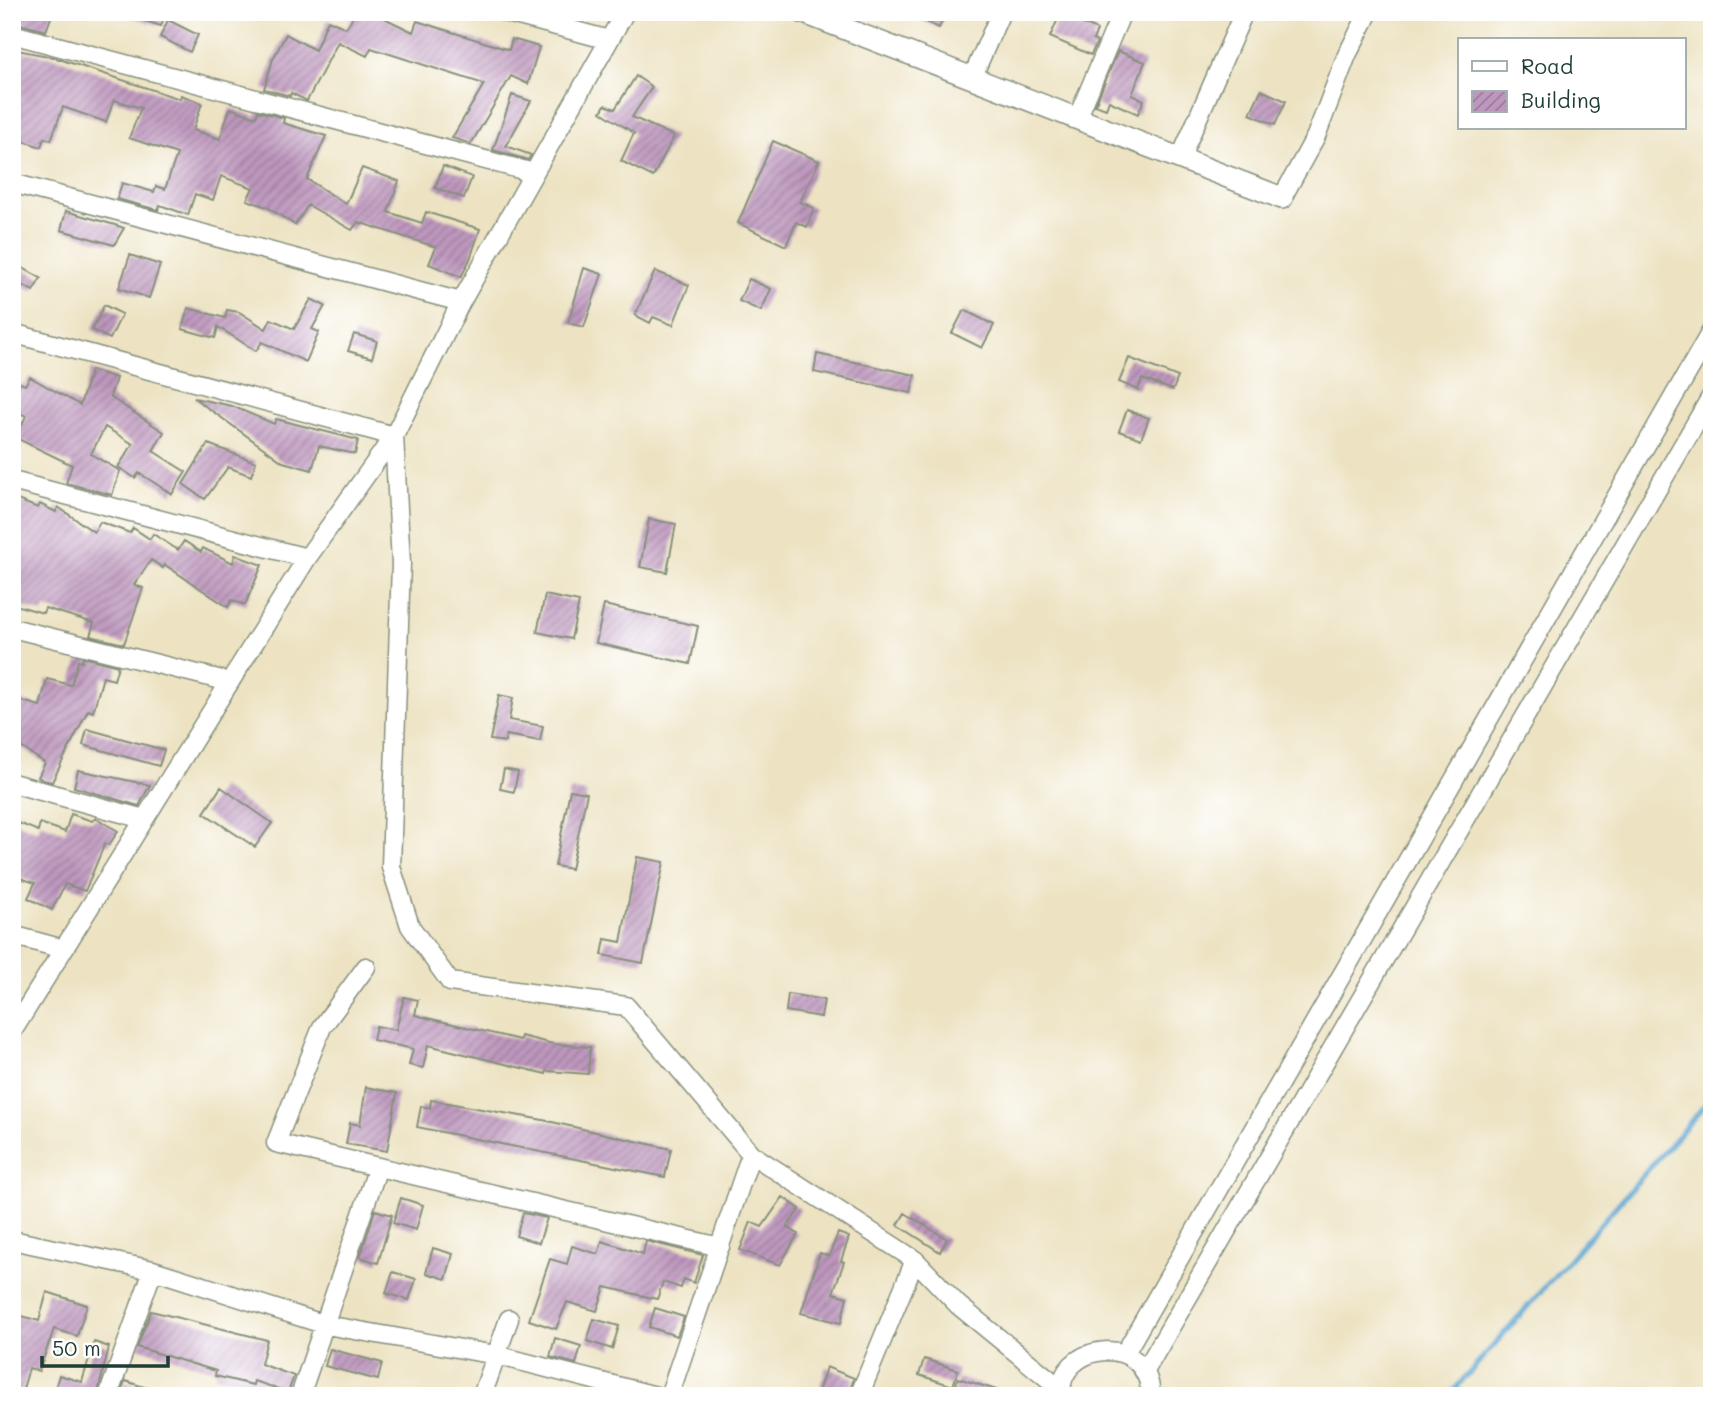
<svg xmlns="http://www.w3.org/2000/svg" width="1724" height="1408" viewBox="0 0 1724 1408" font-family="Mali,sans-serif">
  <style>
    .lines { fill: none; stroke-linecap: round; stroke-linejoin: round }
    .stream { stroke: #58a4d0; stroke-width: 5 }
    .building { fill: url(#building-hatch) }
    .minor-casing { stroke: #86907c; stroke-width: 21 }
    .tertiary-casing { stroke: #86907c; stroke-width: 24 }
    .minor { stroke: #fff; stroke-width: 18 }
    .tertiary { stroke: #fff; stroke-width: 21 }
  </style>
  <defs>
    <pattern id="building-hatch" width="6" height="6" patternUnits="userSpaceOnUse" patternTransform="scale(1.75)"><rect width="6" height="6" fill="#be97be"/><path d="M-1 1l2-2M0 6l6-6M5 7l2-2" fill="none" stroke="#9a7c9b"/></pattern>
  </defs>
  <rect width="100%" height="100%" fill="#fff"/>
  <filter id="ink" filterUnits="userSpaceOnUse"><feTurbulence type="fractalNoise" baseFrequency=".0143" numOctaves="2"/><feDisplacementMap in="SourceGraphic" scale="14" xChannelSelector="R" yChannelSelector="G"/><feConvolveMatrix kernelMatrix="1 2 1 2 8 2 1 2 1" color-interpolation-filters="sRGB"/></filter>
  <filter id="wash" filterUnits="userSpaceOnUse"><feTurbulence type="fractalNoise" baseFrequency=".00686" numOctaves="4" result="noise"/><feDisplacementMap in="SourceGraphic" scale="28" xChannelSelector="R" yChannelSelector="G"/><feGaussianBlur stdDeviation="1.57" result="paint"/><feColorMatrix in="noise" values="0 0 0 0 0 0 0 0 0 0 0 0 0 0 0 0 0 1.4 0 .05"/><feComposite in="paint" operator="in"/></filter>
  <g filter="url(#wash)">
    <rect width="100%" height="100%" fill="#ede3c3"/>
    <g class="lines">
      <path class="stream" d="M1449 1396 1712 1097"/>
    </g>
    <g id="blocks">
      <path class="building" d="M12 12H53L46 31 12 22Z
        M127 12H166L161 26 126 15Z
        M356 12H372L413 32 417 21 509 50 512 39 539 47 528 84 511 76 471 144 452 138 484 84 371 48 367 56 338 42 307 101 291 93 290 96 264 89 273 59 286 34 315 50 328 20 346 28Z
        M903 12H947L939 28Z
        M1061 12H1085L1081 23 1097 30 1093 40 1097 42 1091 55 1050 37Z
        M168 20 198 35 190 52 160 37Z
        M12 49 53 57 180 99 181 95 202 103 193 130 220 139 230 108 256 117 258 111 284 118 283 123 326 136 307 179 346 204 362 168 399 181 388 212 422 223 426 212 480 229 470 259 461 277 429 264 436 247 358 222 352 230 308 205 295 225 267 207 247 200 253 188 221 176 213 200 195 194 188 215 160 205 158 210 117 199 122 183 154 192 156 186 165 189 177 154 129 138 141 108 114 100 106 122 63 107 51 140 44 138 41 147 12 137Z
        M1118 51 1145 62 1132 95 1144 100 1138 114 1109 101 1106 109 1095 105Z
        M636 76 652 87 632 117 674 136 653 177 621 161 634 133 601 112 605 105 615 109Z
        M1261 90 1286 101 1275 125 1250 114Z
        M512 95 531 101 506 146 531 155 528 160 493 150Z
        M773 141 819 161 800 202 814 208 807 227 796 222 786 246 738 223Z
        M443 166 472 177 464 198 435 188Z
        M66 211 115 225 124 228 114 245 61 230Z
        M130 255 160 265 149 298 119 288Z
        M12 262 41 278 33 291 23 285 12 303Z
        M584 268 602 274 584 327 568 323Z
        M655 271 689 285 673 325 653 317 650 323 635 315Z
        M749 279 771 289 761 311 739 301Z
        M311 299 325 306 312 329 319 332 306 362 262 342 256 351 218 327 215 338 182 329 188 308 225 318 227 310 239 312 266 329 271 319 294 329Z
        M104 305 122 314 110 339 92 330Z
        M964 310 994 325 982 348 952 333Z
        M354 334 377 341 372 358 348 351Z
        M817 354 915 375 911 393 814 372Z
        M1129 358 1178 377 1173 390 1142 379 1138 390 1119 382Z
        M91 370 116 378 110 397 164 432 153 451 186 472 172 494 139 473 135 478 118 467 133 444 105 427 91 454 120 471 112 495 66 483 72 465 16 438 26 416 12 409V397L20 383 25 385 30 377 80 405Z
        M194 398 232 406 274 424 276 419 358 440 355 454 319 446 312 470 283 462Z
        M1127 410 1149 418 1141 439 1119 431Z
        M208 444 256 462 251 476 228 467 205 499 183 484Z
        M12 498 38 508 40 504 56 512 58 507 94 532 100 522 130 533 133 528 150 539 153 534 178 550 184 541 201 552 203 548 233 563 235 555 262 565 245 605 232 600 228 607 165 565 163 568 151 560 134 585 143 588 124 644 90 636 94 623 45 608 43 613 12 604Z
        M649 519 676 524 667 572 640 567Z
        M545 595 579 602 571 639 537 632Z
        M604 605 698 626 690 664 596 643Z
        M83 657 118 666 114 680 103 677 93 712 88 710 52 782 43 780 38 777 45 763 21 747 12 759V698L40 706 47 679 71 685 78 661 82 662Z
        M499 695 513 698 509 720 543 726 540 741 506 735 505 742 490 740Z
        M87 729 164 750 159 766 83 745Z
        M504 769 518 772 514 792 500 789Z
        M78 770 150 785 139 806 74 787Z
        M221 787 272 823 255 847 204 813Z
        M570 790 587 793 571 869 555 866Z
        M71 814 92 821 96 818 118 831 109 845 105 843 85 891 65 884 52 910 28 898 35 883 12 875V831L16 822 38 831 40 823 65 832Z
        M637 857 664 862 643 963 602 955 605 939 621 942Z
        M788 994 824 1000 821 1017 786 1011Z
        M404 997 418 1000 415 1015 520 1040 521 1036 553 1044 590 1047 588 1074 547 1071 546 1074 428 1045 423 1068 409 1065 413 1049 373 1040 376 1026 396 1030Z
        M366 1087 397 1093 387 1151 346 1144 350 1123 360 1125Z
        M431 1100 543 1120 671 1149 665 1177 417 1127 421 1106 430 1108Z
        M783 1197 800 1209 787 1227 798 1234 780 1265 740 1250 751 1222 762 1227Z
        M401 1198 423 1205 416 1230 393 1223Z
        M375 1210 392 1215 378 1263 360 1257Z
        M523 1213 547 1218 539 1243 516 1236Z
        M905 1213 947 1239 940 1252 898 1225Z
        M838 1233 849 1237 841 1261 844 1262 833 1293 847 1297 841 1323 801 1313 820 1253 829 1256Z
        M602 1241 643 1254 646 1241 703 1255 694 1283 684 1279 681 1288 663 1282 657 1299 605 1287 597 1311 567 1302 556 1329 529 1320 550 1259 567 1264 572 1246 598 1254Z
        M433 1248 453 1254 446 1279 426 1273Z
        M393 1272 416 1279 409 1300 386 1293Z
        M47 1292 87 1305 77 1336 54 1329 39 1371 29 1368 21 1396H12V1313L39 1321Z
        M655 1308 684 1317 677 1336 649 1327Z
        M151 1311 267 1340 261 1364 294 1376 288 1392 254 1381 253 1385 215 1376 216 1371 137 1347Z
        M594 1319 619 1326 612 1349 587 1341Z
        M555 1338 581 1346 576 1364 550 1357Z
        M94 1342 109 1347 97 1396H53L59 1375 82 1382Z
        M330 1349 382 1363 378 1380 325 1366Z
        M924 1359 958 1370 953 1386 919 1375Z
        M826 1367 854 1378 848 1396H817Z
        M958 1378 1006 1393V1396H953Z
        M125 1381 163 1393 162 1396H120Z"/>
    </g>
  </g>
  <g filter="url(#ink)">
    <use href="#blocks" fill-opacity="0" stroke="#86907c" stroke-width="2"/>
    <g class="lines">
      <g class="minor-casing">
        <path id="minor" d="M504 12 609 40
          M12 34 534 173
          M972 78 1001 12
          M1077 119 1122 12
          M1180 159 1244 12
          M12 183 461 302
          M1282 198 1316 136 1347 55 1369 12
          M12 333 394 436 401 563 391 867 410 926 450 982 626 1006 751 1154 915 1260 958 1305 1061 1389
          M12 481 307 558
          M12 628 230 682
          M12 783 144 819
          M12 935 63 949
          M366 967 322 1027 276 1143 720 1247
          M12 1032 307 558 394 436 461 302 625 12
          M12 1240 153 1270 326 1325 496 1355 656 1396
          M1125 1353 1712 330
          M1145 1371 1712 395
          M108 1396 153 1270
          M300 1396 378 1167
          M482 1396 509 1319
          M669 1396 751 1154
          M859 1396 915 1260
          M1062 1396C1054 1346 1147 1327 1151 1396"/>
      </g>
      <g class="tertiary-casing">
        <path id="tertiary" d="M802 12 1282 198"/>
      </g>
      <use href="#minor" class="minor"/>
      <use href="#tertiary" class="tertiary"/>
    </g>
  </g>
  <rect width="1724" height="1408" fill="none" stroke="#fff" stroke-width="42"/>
  <rect x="1458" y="38" width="228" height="91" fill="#ffffff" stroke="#a5b1ae" stroke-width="2"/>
  <rect x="1472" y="61" width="35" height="10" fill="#ffffff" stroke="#a5b1ae" stroke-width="2"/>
  <text x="1521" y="74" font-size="21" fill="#1f3d34">Road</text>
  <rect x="1472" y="91" width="35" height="21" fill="url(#building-hatch)" stroke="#a5b1ae" stroke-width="2"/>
  <text x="1521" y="108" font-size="21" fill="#1f3d34">Building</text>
  <path d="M42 1356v10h126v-10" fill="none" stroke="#1f3d34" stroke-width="3.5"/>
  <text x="52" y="1356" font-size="21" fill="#1f3d34" stroke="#ffffff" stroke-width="5" paint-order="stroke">50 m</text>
</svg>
